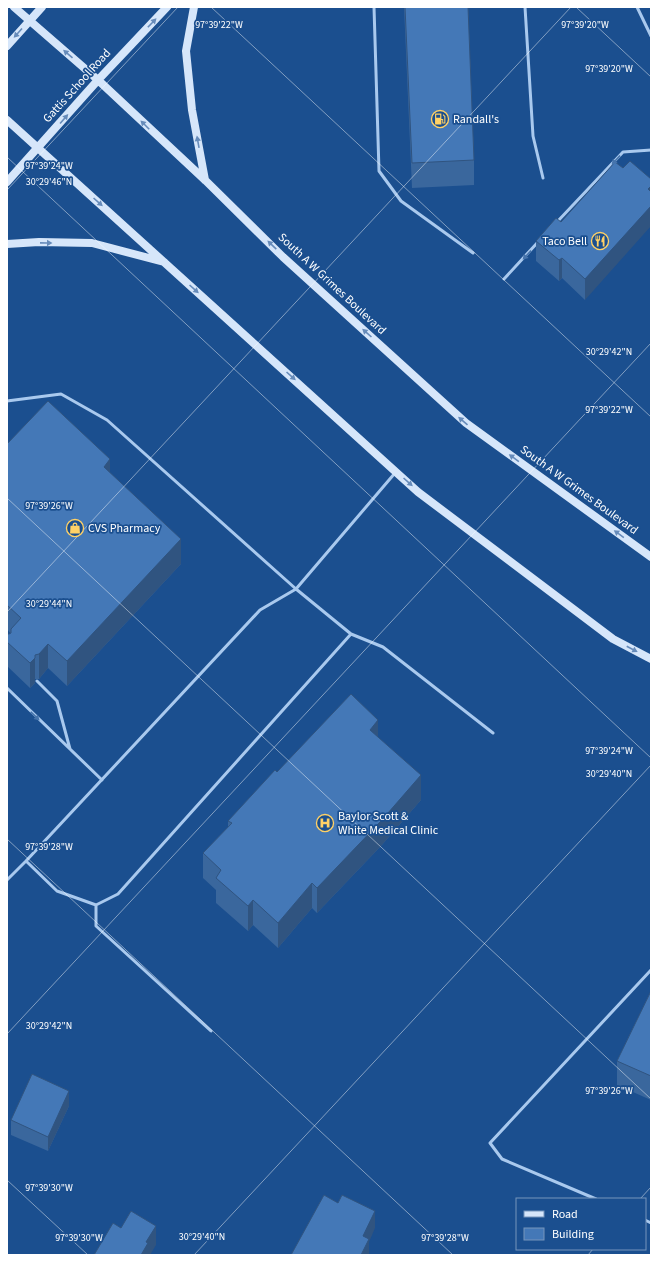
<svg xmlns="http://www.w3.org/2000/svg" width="658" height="1262" viewBox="0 0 658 1262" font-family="'Source Sans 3',sans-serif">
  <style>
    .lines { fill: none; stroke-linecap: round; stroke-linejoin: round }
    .service { stroke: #a9c9ee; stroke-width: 3 }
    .secondary { stroke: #d6e6fa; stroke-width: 8 }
    .wall { fill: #3a679d }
    .shaded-wall { fill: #305480 }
    .building { fill: #4478b7; stroke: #305480 }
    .oneway { fill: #668bba }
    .oneway2 { fill: #4674ac }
    .ticks { fill: none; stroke: #fff; stroke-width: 1; stroke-opacity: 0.45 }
    .labels { text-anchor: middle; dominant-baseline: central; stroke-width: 3.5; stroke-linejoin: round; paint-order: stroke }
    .street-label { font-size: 12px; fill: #fff; stroke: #1b4f8f }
    .poi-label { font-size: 12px; fill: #fff; stroke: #1b4f8f; text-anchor: start }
    .ticks-label { font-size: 10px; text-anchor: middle; fill: #fff; stroke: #1b4f8f; stroke-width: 3.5; stroke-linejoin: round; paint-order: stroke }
  </style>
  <rect width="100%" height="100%" fill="#1b4f8f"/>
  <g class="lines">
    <path class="service" d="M374 7 379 171 401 201 473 253
      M525 7 533 136 543 178
      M637 7 651 36
      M557 222 623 152 651 150
      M504 279 538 242
      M7 401 61 394 107 420 296 589 351 634 383 647 493 733
      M37 681 57 701 70 749
      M7 688 102 780
      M26 861 57 891 96 905 118 894 351 634
      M7 880 26 861 260 610 296 589 395 473
      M96 905V926L211 1031
      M596 1199 502 1159 490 1143 651 970
      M645 1220 651 1223"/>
    <path class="secondary" d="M14 7 98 80 205 180 283 257 466 423 651 557
      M194 7 186 51 192 110 205 180
      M7 46 42 7
      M7 120 418 492 613 639 651 659
      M7 182 98 80 167 7
      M7 244 39 242 92 243 164 262"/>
  </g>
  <path class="wall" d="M404 7H468L474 160V185L412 188Z
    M615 162 585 300 562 278 559 281 536 261V241L561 222Z
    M7 444 110 473 181 564 67 686 48 668 39 679H35V683L30 688 7 666V634H11L7 629Z
    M378 737 421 800 381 846 317 913 312 908 278 948 253 925 248 931 216 903V890L203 878V853L228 827V821L277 772Z
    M651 991V1100L617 1085V1061Z
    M69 1106 48 1151 11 1135V1120Z"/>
  <path class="shaded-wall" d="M651 186V226L585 300V279L648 189Z
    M562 258V278L559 281V260Z
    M110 459V484L104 467Z
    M181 539V564L67 686V661Z
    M48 644V668L39 679V654Z
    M35 658V683L30 688V663Z
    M378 720V745L370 730Z
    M421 775V800L381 846 317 913V888Z
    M312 883V908L278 948V923Z
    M253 900V925L248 931V906Z
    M69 1091V1106L48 1151V1137Z
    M375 1211V1228L369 1242V1255H361L363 1236Z
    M156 1226V1245L150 1255H141L146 1242Z"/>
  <path class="building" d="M405 7H468L474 160 412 163Z
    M630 161 651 179V186L648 189 651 192V206L585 279 562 258 559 260 536 241 556 218 561 222 615 162 623 168Z
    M48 401 110 459 104 467 181 539 67 661 48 644 39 654 35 655V658L30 663 7 642V634H9L11 633V629L21 618 7 605V444Z
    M351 694 378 720 370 730 421 775 381 821 317 888 312 883 278 923 253 900 248 906 216 878 221 870 203 853 232 823 228 821 275 770 277 772Z
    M651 991V1076L617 1061Z
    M32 1074 69 1091 48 1137 11 1120Z
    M324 1195 338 1203 342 1195 375 1211 363 1236 369 1239 361 1255H291Z
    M131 1211 156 1226 146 1242 148 1243 141 1255H94L113 1223 121 1228Z"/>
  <defs><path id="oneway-solid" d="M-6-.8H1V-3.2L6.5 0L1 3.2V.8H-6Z"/></defs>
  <g class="oneway">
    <use href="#oneway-solid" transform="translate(152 23) rotate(-46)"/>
    <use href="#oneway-solid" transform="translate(18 33) rotate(132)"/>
    <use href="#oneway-solid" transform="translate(68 54) rotate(-139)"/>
    <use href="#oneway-solid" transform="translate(64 119) rotate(-49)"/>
    <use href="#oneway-solid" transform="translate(145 125) rotate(-135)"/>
    <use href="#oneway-solid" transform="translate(198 142) rotate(-100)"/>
    <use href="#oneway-solid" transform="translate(98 202) rotate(42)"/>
    <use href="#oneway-solid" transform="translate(46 243) rotate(1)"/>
    <use href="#oneway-solid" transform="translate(272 245) rotate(-136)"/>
    <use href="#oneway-solid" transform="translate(194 289) rotate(42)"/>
    <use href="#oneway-solid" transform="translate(367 333) rotate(-138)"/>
    <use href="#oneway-solid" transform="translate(291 376) rotate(42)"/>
    <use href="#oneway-solid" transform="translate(463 421) rotate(-139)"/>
    <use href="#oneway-solid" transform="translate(514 458) rotate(-144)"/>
    <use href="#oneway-solid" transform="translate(408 482) rotate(42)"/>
    <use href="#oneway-solid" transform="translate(619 534) rotate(-144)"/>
    <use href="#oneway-solid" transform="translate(632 649) rotate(28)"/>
  </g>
  <g class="oneway2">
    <use href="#oneway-solid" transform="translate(616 160) rotate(133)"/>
    <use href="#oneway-solid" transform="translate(527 255) rotate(133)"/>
    <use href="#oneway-solid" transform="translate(35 716) rotate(44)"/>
  </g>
  <path class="ticks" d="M211 7 651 417M576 7 651 77M7 157 651 758M7 190 178 7M7 498 651 1099M7 612 571 7M7 839 453 1255M7 1034 651 343M7 1180 88 1255M640 1199 651 1187M194 1255 651 765M588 1255 593 1249"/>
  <defs>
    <g id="fuel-ring" transform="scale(0.9)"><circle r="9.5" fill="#1b4f8f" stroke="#ffd166" stroke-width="1.5"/><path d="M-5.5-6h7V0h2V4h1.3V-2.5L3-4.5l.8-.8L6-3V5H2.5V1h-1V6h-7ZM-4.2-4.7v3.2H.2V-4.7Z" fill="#ffd166"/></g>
    <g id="restaurant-ring" transform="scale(0.9)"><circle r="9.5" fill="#1b4f8f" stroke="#ffd166" stroke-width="1.5"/><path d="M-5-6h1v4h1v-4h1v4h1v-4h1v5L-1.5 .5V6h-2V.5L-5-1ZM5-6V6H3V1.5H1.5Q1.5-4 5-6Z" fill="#ffd166"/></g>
    <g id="shop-ring" transform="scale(0.9)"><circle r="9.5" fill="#1b4f8f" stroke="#ffd166" stroke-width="1.5"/><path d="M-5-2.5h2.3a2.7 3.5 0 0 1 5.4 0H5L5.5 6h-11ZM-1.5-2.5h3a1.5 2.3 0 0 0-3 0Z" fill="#ffd166"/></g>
    <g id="hospital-ring" transform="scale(0.9)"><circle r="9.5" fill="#1b4f8f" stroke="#ffd166" stroke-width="1.5"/><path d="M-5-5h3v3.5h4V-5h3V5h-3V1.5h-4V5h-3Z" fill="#ffd166"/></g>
  </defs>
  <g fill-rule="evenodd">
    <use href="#fuel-ring" x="440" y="119"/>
    <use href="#restaurant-ring" x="600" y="241"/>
    <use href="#shop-ring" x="75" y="528"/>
    <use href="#hospital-ring" x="325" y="823"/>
  </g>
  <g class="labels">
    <g class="street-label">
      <text transform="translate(77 86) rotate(-48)">Gattis School Road</text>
      <text transform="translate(332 284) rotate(43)">South A W Grimes Boulevard</text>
      <text transform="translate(579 490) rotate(36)">South A W Grimes Boulevard</text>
    </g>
    <g class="poi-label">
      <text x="453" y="119">Randall's</text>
      <text x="587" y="241" text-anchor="end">Taco Bell</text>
      <text x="88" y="528">CVS Pharmacy</text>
      <text x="338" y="816">Baylor Scott &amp;<tspan x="338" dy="14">White Medical Clinic</tspan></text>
    </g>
  </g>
  <g class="ticks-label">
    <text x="585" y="28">97°39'20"W</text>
    <text x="219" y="28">97°39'22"W</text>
    <text x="609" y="72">97°39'20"W</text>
    <text x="49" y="169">97°39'24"W</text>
    <text x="49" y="185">30°29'46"N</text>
    <text x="609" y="355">30°29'42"N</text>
    <text x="609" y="413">97°39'22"W</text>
    <text x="49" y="509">97°39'26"W</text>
    <text x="49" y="607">30°29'44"N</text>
    <text x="609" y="754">97°39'24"W</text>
    <text x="609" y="777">30°29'40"N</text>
    <text x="49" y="850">97°39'28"W</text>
    <text x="49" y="1029">30°29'42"N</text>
    <text x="609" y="1094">97°39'26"W</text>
    <text x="49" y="1191">97°39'30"W</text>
    <text x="202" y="1240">30°29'40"N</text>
    <text x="79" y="1241">97°39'30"W</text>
    <text x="445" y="1241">97°39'28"W</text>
  </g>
  <rect width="658" height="1262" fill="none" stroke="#ffffff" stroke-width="16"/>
  <rect x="516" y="1198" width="130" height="52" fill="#1b4f8f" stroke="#7695bc"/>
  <rect x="524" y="1211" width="20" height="6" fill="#d6e6fa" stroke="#7695bc"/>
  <text x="552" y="1218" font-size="12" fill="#ffffff">Road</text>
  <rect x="524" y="1228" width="20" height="12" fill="#4478b7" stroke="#7695bc"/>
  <text x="552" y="1238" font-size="12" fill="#ffffff">Building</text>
</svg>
